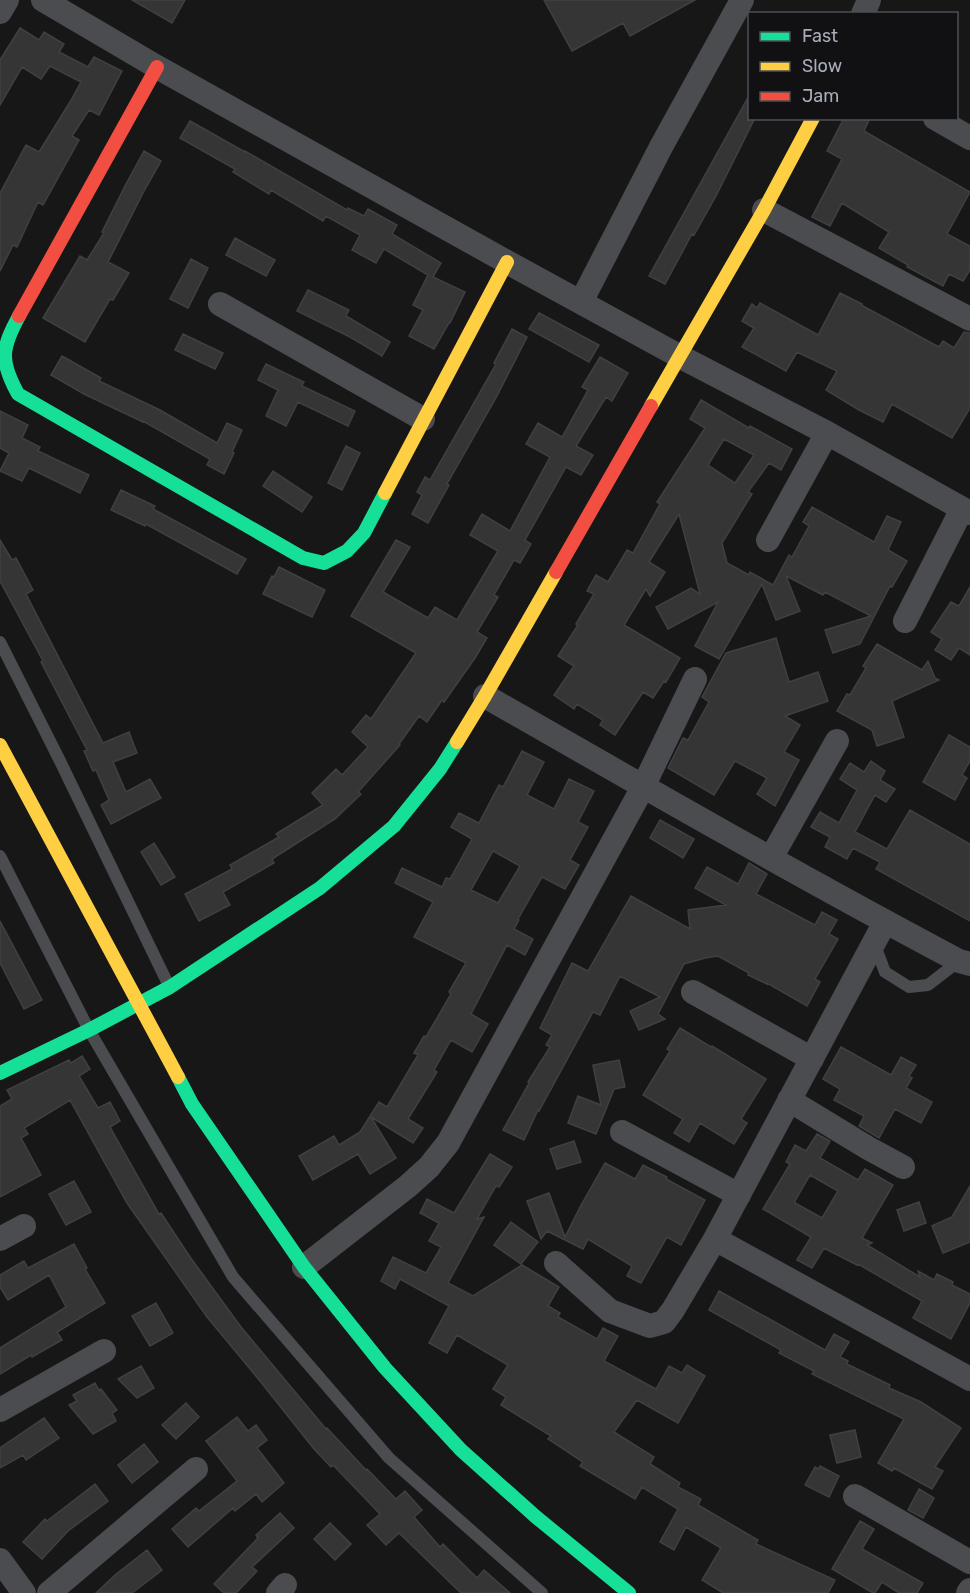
<svg xmlns="http://www.w3.org/2000/svg" width="970" height="1593" viewBox="0 0 970 1593" font-family="Rubik,sans-serif">
  <style>
    .building { fill: #353536; stroke: #3f4043; stroke-width: 1.5; fill-rule: evenodd }
    .lines { fill: none; stroke-linecap: round; stroke-linejoin: round }
    .lane { stroke: #4b4c50; stroke-width: 12 }
    .street { stroke: #4b4c50; stroke-width: 24 }
    .fast { stroke: #16e098; stroke-width: 14 }
    .slow { stroke: #ffcf43; stroke-width: 14 }
    .jam { stroke: #f24e42; stroke-width: 14 }
  </style>
  <rect width="100%" height="100%" fill="#171717"/>
  <path class="building" d="M132 0H185L172 23Z
    M544 0H695L630 36 623 23 572 51Z
    M20 28 39 40 44 32 64 44 59 52 88 67 94 57 122 71 99 115 89 110 72 136 79 140 43 205 38 202 17 247 13 245 0 271V193L26 145 39 152 70 102 81 82 50 66 41 79 22 67 0 105V60Z
    M750 94V118H755L716 196 694 235 692 234 665 284 649 276Z
    M844 118H870L864 131 970 192 947 234 970 246V270L963 281 949 274 943 286 907 267 908 265 879 248 889 232 842 203 830 226 812 217 842 159 827 151Z
    M190 121 245 152V151L347 210 348 208 364 216 368 209 397 225 392 234 441 263 433 277 465 292 450 323H449L434 349 409 336 423 310 413 305 428 275 384 249 376 263 352 250 360 235 326 216 323 221 271 190 269 194 233 172 235 169 180 138Z
    M144 151 161 161 143 193 108 262 129 273 113 300 110 299 85 342 43 318 80 256 87 260 104 233 102 232 126 184Z
    M235 238 275 260 266 276 226 255Z
    M191 259 208 268 188 308 170 299Z
    M308 290 349 310 346 316 390 342 382 356 350 337 297 311Z
    M840 293 862 304 861 305 939 347 943 341 954 348 964 332 970 333V408L952 438 892 404 883 422 859 410 826 390 837 371 797 352 786 371 742 347 754 328 742 321 752 304 757 308 760 303 818 335Z
    M539 313 599 345 589 362 529 329Z
    M512 329 527 337 497 396 447 484 449 485 428 523 412 514 422 495 417 492 425 477 430 480 496 364 494 363Z
    M183 334 223 353 215 369 175 350Z
    M62 356 101 378 99 381 160 410 217 443 227 423 242 430 232 452 234 453 224 474 207 465 210 459 143 421V422L84 394 51 375Z
    M600 357 628 373 612 401 606 397 576 446 593 455 581 475 566 467 525 540 531 544 520 563 514 560 494 595 498 597 477 632 487 638 475 658 444 702 442 700 427 722 419 716 399 744 400 745 358 792 361 794 335 819 272 859 274 863 223 892 230 905 199 921 185 894 232 869 230 865 279 837 276 834 323 805 312 793 336 769 342 775 368 747 352 732 366 715 371 719 416 653 351 616 396 540 410 547 383 592 428 618 435 607 457 620 498 551 470 535 482 514 510 531 550 457 526 444 538 423 562 437 588 390 582 387Z
    M266 364 304 382 302 386 355 411 348 426 298 402 286 426 266 416 278 390 258 380Z
    M701 400 749 428 750 426 792 449 781 470 769 463 748 492 752 494 722 543 727 563 749 575 750 572 773 585 789 555 792 557 809 526 803 522 812 507 874 542 887 516 901 522 888 550 907 561 892 587 890 586 860 644 833 653 825 630 871 616 825 592 823 595 786 576 800 611 776 620 762 584 719 659 695 646 718 602 668 629 656 607 691 588 700 594 679 514 649 562 665 572 650 596 646 589 624 625 680 658 666 682 664 681 653 698 643 692 615 735 600 725 603 720 577 704 574 709 554 695 574 666 558 656 578 625 576 624 594 594 587 591 596 575 608 582 627 550 633 553 660 504 657 502 705 428 690 419ZM724 439 754 455 735 483 708 465Z
    M0 411 28 425 22 438 40 447 38 451 89 475 80 493 29 468 22 481 0 471 9 453 0 448Z
    M346 446 360 453 342 490 328 483Z
    M273 471 312 497 302 512 263 486Z
    M121 490 155 506 153 509 246 559 237 574 146 524 145 526 111 510Z
    M0 540 12 560 16 558 33 590 26 594 103 743 129 732 137 753 113 762 126 792 150 779 161 798 111 824 101 805 109 800 96 770 93 771 84 751 87 750 41 662 43 661 0 581Z
    M279 567 325 590 312 617 263 594 272 576 274 577Z
    M970 587V655L959 648 951 660 935 650 942 639 931 632 951 602 959 606Z
    M776 638 789 682 818 672 828 701 785 716 800 725 784 752 799 760 775 806 757 794 767 778 735 761 714 795 668 768 683 738 688 740 709 702 702 697 726 653Z
    M877 644 922 670 928 661 935 678 939 680 892 701 904 737 877 746 872 730 837 711 847 694 850 695 866 668 863 666Z
    M949 735 970 747V761L962 775 967 778 955 800 923 782Z
    M522 751 544 762 527 795 554 809 569 779 594 791 578 822 588 827 570 860 579 865 565 889 542 877 518 919 519 920 514 929 533 939 525 955 507 945 471 1014 488 1024 472 1052 451 1040 434 1070 437 1072 408 1119 423 1128 413 1143 371 1117 396 1158 370 1174 358 1154 313 1180 299 1156 334 1136 339 1145 360 1132 379 1102 387 1107 418 1055 414 1053 424 1036 426 1037 451 994 449 992 466 963 414 937 433 902 395 883 402 868 442 887 446 878 450 879 472 839 451 827 459 813 479 823 499 785 503 787ZM493 851 520 866 498 903 471 890Z
    M871 761 885 771 880 780 895 789 886 802 875 795 855 832 887 849 910 810 970 844V921L876 869 880 862 853 848 847 859 825 847 830 837 811 827 820 812 839 823 857 790 840 779 850 763 864 772Z
    M660 820 694 839 683 858 650 838Z
    M154 843 175 877 161 885 141 852Z
    M749 863 767 874 756 894 815 925 822 912 837 920 829 934 838 939 815 979 820 982 807 1006 767 983V984L748 975 749 973 718 956 705 958 684 964 658 1014 665 1019 639 1030 630 1011 660 997 620 976 600 1015 593 1012 539 1111 538 1110 524 1140 503 1130 529 1083 528 1082 550 1047 546 1045 552 1035 540 1028 572 963 588 971 631 896 690 929 688 910 726 905 695 888 707 867 738 884Z
    M0 921 42 1000 24 1009 0 963Z
    M680 1028 711 1047 712 1046 766 1079 741 1119 747 1123 734 1144 700 1123 689 1142 674 1133 683 1119 643 1095 670 1051 667 1049Z
    M841 1047 891 1075 901 1057 916 1065 909 1076 912 1078 906 1088 932 1102 921 1123 895 1109 879 1138 859 1126 864 1116 834 1100 840 1089 823 1079Z
    M82 1056 90 1069 79 1076 98 1108 110 1102 120 1121 110 1127 159 1214 161 1213 190 1257 241 1327 326 1429 327 1428 366 1470 367 1469 396 1499 405 1491 422 1510 414 1517 440 1547 443 1544 477 1578 484 1570 510 1593H461L399 1533 386 1545 367 1525 380 1514 333 1465 331 1467 314 1449 260 1381 207 1317 127 1203 70 1100 24 1128 28 1134 21 1138 41 1175 0 1197V1106L12 1099 7 1090 69 1060 71 1063Z
    M619 1060 625 1087 614 1089 596 1134 568 1123 578 1096 601 1105 593 1065Z
    M817 1134 830 1141 820 1158 858 1180 865 1169 893 1185 862 1238 872 1243 867 1245 920 1277 918 1271 934 1280 937 1274 953 1282 952 1285 970 1294V1303L951 1339 913 1318 922 1301 858 1264 857 1265 824 1248 812 1268 797 1260 811 1237 763 1209 790 1164 786 1162 795 1145 806 1151ZM810 1175 838 1191 822 1218 795 1203V1201Z
    M574 1141 581 1162 557 1169 550 1149Z
    M490 1154 512 1167 499 1187 496 1186 477 1219 484 1217 448 1283 473 1296 522 1265 559 1287 548 1306 560 1313 558 1317 597 1339 603 1328 618 1336 604 1361 656 1389 669 1366 682 1373 687 1365 705 1376 678 1423 637 1400 614 1432 654 1457 650 1464 680 1483 678 1487 701 1499 698 1505 758 1540 756 1544 835 1580 828 1593H723L702 1580 721 1548 686 1527 674 1550 660 1542 678 1509 642 1487 635 1499 580 1466 583 1462 548 1439 551 1436 501 1405 506 1397 493 1389 508 1365 457 1335 447 1353 429 1343 449 1306 400 1279 395 1289 381 1281 393 1257 426 1273 441 1247 429 1241 439 1223 420 1213 427 1199 454 1213Z
    M605 1163 635 1179 643 1165 667 1177 666 1179 705 1200 681 1245 667 1237 641 1283 627 1276 632 1266 588 1239 583 1249 547 1231 541 1239 527 1201 549 1193 565 1237 580 1207Z
    M74 1181 91 1212 66 1225 49 1194Z
    M970 1186V1242L943 1253 932 1226 952 1217Z
    M919 1202 926 1223 904 1231 897 1210Z
    M511 1222 538 1242 521 1264 494 1245Z
    M74 1244 87 1268 85 1269 105 1303 57 1332 62 1340 32 1357 31 1355 0 1374V1348L66 1307 49 1275 8 1300 0 1287V1275L24 1261 28 1268Z
    M719 1291 825 1350 834 1334 849 1342 840 1357 848 1361 847 1364 890 1385 889 1388 921 1402 961 1428 935 1467 943 1471 932 1489 894 1468 892 1471 878 1463 904 1419 812 1374 814 1371 779 1353 781 1350 709 1310Z
    M156 1303 173 1333 150 1346 132 1316Z
    M141 1366 154 1388 137 1398 118 1379Z
    M95 1383 99 1390 101 1389 117 1410 112 1413 116 1421 93 1434 69 1405 77 1401 73 1395Z
    M186 1403 199 1417 176 1439 162 1425Z
    M237 1417 248 1431 256 1425 267 1440 257 1448 284 1483 262 1502 256 1494 235 1511 233 1508 188 1547 172 1529 196 1508 199 1511 237 1481 206 1441Z
    M44 1418 59 1438 26 1460 23 1455 0 1468V1448Z
    M855 1430 861 1457 837 1463 830 1435Z
    M144 1444 158 1462 132 1483 118 1465Z
    M820 1466 839 1476 829 1497 805 1485 815 1467 819 1469Z
    M95 1484 108 1501 68 1531 42 1559 23 1542 45 1519 47 1521Z
    M919 1489 934 1498 923 1518 908 1510Z
    M280 1513 294 1528 252 1567 257 1571 236 1593H224L214 1584 258 1538 256 1535Z
    M860 1521 874 1529 862 1549 923 1583 917 1593H899L882 1582 875 1593H873L832 1569Z
    M330 1523 351 1544 335 1560 314 1539Z
    M147 1550 162 1570 132 1593H96L115 1575Z"/>
  <g class="lines">
    <path class="lane" d="M0 642 60 761 169 986
      M0 856 89 1030 233 1277 389 1458 542 1593
      M874 943 885 972 909 987 928 985 959 961"/>
    <path class="street" d="M43 0 157 67 507 262 679 356 827 433 970 513
      M0 12 7 0
      M863 14 869 0
      M935 118 970 138
      M764 210 970 319
      M581 302 662 145 742 0
      M220 304 423 419
      M768 540 827 433
      M905 621 962 509
      M485 696C642 786 799 876 959 961L970 964
      M771 858 837 741
      M693 992 812 1059
      M789 1100 868 1148 903 1167
      M622 1132 739 1195
      M0 1239 24 1226
      M715 1239 970 1379
      M556 1263 610 1311 650 1326 664 1322 673 1310 715 1239 885 922
      M304 1267 408 1186 429 1167 448 1143 643 787 695 679
      M0 1410 104 1351
      M855 1496 970 1562
      M0 1560 24 1593
      M49 1593 196 1469
      M278 1593 285 1585
      M968 1593 970 1590"/>
    <path class="fast" d="M19 316C1 349 0 361 18 394L303 558 324 563 347 551 364 533 385 493
      M0 1073 89 1030 170 987 320 888 394 826 440 769 457 742
      M178 1077 192 1104 304 1267 385 1368 461 1450 536 1517 629 1593"/>
    <path class="slow" d="M651 406 764 210 813 118
      M385 493 507 262
      M457 742 485 696 556 572
      M0 745 178 1077"/>
    <path class="jam" d="M19 316 157 67
      M556 572 651 406"/>
  </g>
  <rect x="748" y="12" width="210" height="108" fill="#111113" stroke="#4d4f55" stroke-width="1.5"/>
  <rect x="760" y="32" width="30" height="9" fill="#16e098" stroke="#4d4f55" stroke-width="1.5"/>
  <text x="802" y="42" font-size="18" fill="#a8adb8">Fast</text>
  <rect x="760" y="62" width="30" height="9" fill="#ffcf43" stroke="#4d4f55" stroke-width="1.5"/>
  <text x="802" y="72" font-size="18" fill="#a8adb8">Slow</text>
  <rect x="760" y="92" width="30" height="9" fill="#f24e42" stroke="#4d4f55" stroke-width="1.5"/>
  <text x="802" y="102" font-size="18" fill="#a8adb8">Jam</text>
</svg>
